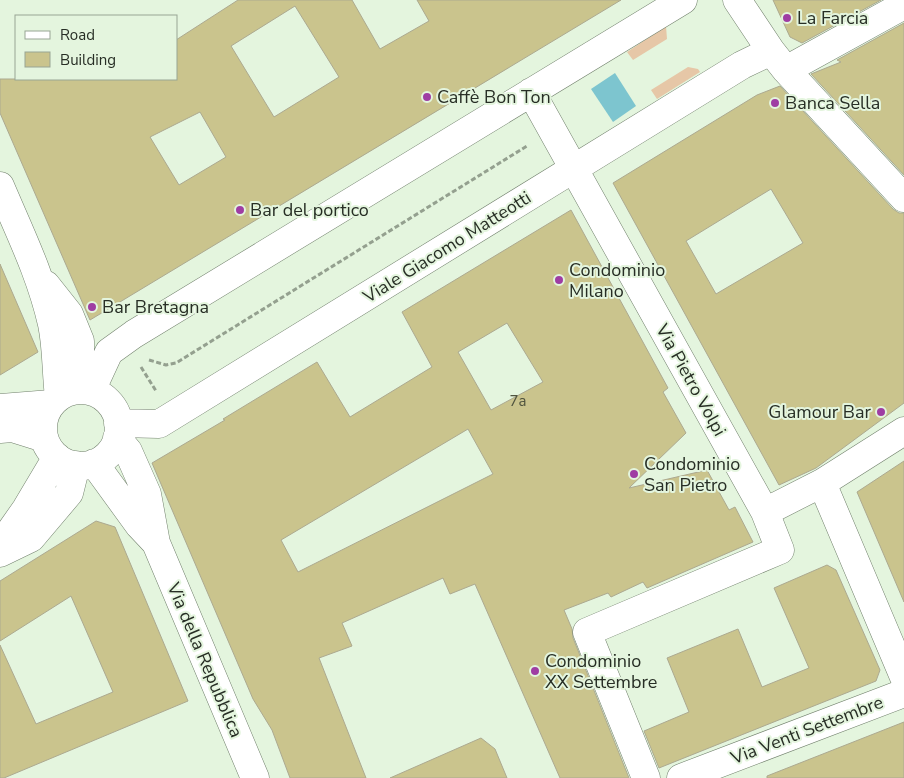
<svg xmlns="http://www.w3.org/2000/svg" width="904" height="778" viewBox="0 0 904 778" font-family="'Nunito Sans',sans-serif">
  <style>
    .green { fill: #e6c7a7 }
    .water { fill: #7dc5cf }
    .building { fill: #cac48d; stroke: #aca990; fill-rule: evenodd }
    .lines { fill: none; stroke-linecap: round; stroke-linejoin: round }
    .minor-casing { stroke: #72816d; stroke-width: 29 }
    .path { stroke: #94a08f; stroke-width: 3; stroke-dasharray: 5 2.5; stroke-linecap: butt }
    .minor { stroke: #fff; stroke-width: 28 }
    .poi-dot { fill: #9f3da3; stroke: #e4f5de; stroke-width: 2 }
    .labels { text-anchor: middle; dominant-baseline: central; stroke-width: 4; stroke-linejoin: round; paint-order: stroke }
    .number-label { font-size: 15px; fill: #50543f }
    .poi-label { font-size: 18px; fill: #272e25; stroke: #e4f5de; text-anchor: start }
    .street-label { font-size: 18px; fill: #272e25; stroke: #e4f5de }
  </style>
  <rect width="100%" height="100%" fill="#e4f5de"/>
  <path class="green" d="M666 26 667 39 633 60 627 52Z
    M688 67 698 69 700 72 657 99 651 90Z"/>
  <path class="water" d="M615 73 636 106 613 122 591 89Z"/>
  <path class="building" d="M238 0H352L380 49 429 21 417 0H621L90 320 0 113V79H176V40ZM295 6 339 77 274 117 231 46ZM200 112 226 157 179 185 150 137Z
    M773 0H881L802 43 790 37Z
    M904 23V175L811 74 841 62 837 60Z
    M780 86 893 209 899 213H904V403L816 468 779 485 613 183 757 95ZM771 189 803 243 716 294 686 241Z
    M571 210 668 388 663 392 686 433 629 488 707 470 729 510 735 507 753 542 647 588 643 582 611 597 608 593 564 610 572 629 573 638 629 778H560L475 584 450 594 443 578 342 623 352 646 319 658 366 778H290L272 730 253 699 152 463 225 420 223 419 317 362 350 417 432 367 402 312ZM507 323 543 382 491 410 458 352ZM468 429 493 474 298 572 281 540Z
    M0 264 38 352 0 375Z
    M904 461V602L857 492Z
    M96 521 115 527 188 701 4 778H0V645L36 724 113 692 71 596 0 641V581Z
    M827 565 836 570 880 670 876 681 659 768 644 731 689 712 667 658 738 629 762 687 809 668 774 588Z
    M904 722V778H767V776Z
    M481 738 495 749 507 778H390Z"/>
  <g class="lines">
    <g class="minor-casing">
      <path id="minor" d="M737 0 771 51 786 70 904 198
        M786 70 904 5
        M531 92 765 512
        M0 186C19 231 41 275 52 324 57 348 56 372 59 397
        M46 285 69 314 80 341V389
        M43 428a38 38 0 1 1 76 0a38 38 0 1 1-76 0Z
        M91 391 109 352 134 334 683 0
        M0 408 51 404
        M118 423 159 424 742 65 771 51
        M0 429 12 428 44 438
        M117 438 128 451 147 494 156 543 255 778
        M94 463 139 525 155 542
        M822 483 904 677
        M0 546 26 509 57 457
        M0 553 31 538 69 493 76 465
        M646 778 587 632 780 550 765 512 822 483 904 431
        M681 778 904 693"/>
    </g>
    <path class="path" d="M149 360 166 365 176 363 527 146
      M141 367 156 391"/>
    <use href="#minor" class="minor"/>
  </g>
  <g class="poi-dot">
    <circle cx="787" cy="18" r="5"/>
    <circle cx="427" cy="97" r="5"/>
    <circle cx="775" cy="103" r="5"/>
    <circle cx="240" cy="210" r="5"/>
    <circle cx="559" cy="280" r="5"/>
    <circle cx="92" cy="307" r="5"/>
    <circle cx="881" cy="412" r="5"/>
    <circle cx="634" cy="474" r="5"/>
    <circle cx="535" cy="671" r="5"/>
  </g>
  <g class="labels">
    <g class="number-label">
      <text x="518" y="401">7a</text>
    </g>
    <g class="poi-label">
      <text x="797" y="18">La Farcia</text>
      <text x="437" y="97">Caffè Bon Ton</text>
      <text x="785" y="103">Banca Sella</text>
      <text x="250" y="210">Bar del portico</text>
      <text x="569" y="270">Condominio<tspan x="569" dy="21">Milano</tspan></text>
      <text x="102" y="307">Bar Bretagna</text>
      <text x="871" y="412" text-anchor="end">Glamour Bar</text>
      <text x="644" y="464">Condominio<tspan x="644" dy="21">San Pietro</tspan></text>
      <text x="545" y="661">Condominio<tspan x="545" dy="21">XX Settembre</tspan></text>
    </g>
    <g class="street-label">
      <text transform="translate(447 247) rotate(-32)">Viale Giacomo Matteotti</text>
      <text transform="translate(691 380) rotate(61)">Via Pietro Volpi</text>
      <text transform="translate(205 660) rotate(67)">Via della Repubblica</text>
      <text transform="translate(807 730) rotate(-21)">Via Venti Settembre</text>
    </g>
  </g>
  <rect x="15" y="15" width="162" height="65" fill="#e4f5de" stroke="#98a594"/>
  <rect x="25" y="31" width="25" height="8" fill="#ffffff" stroke="#98a594"/>
  <text x="60" y="40" font-size="15" fill="#272e25">Road</text>
  <rect x="25" y="52" width="25" height="15" fill="#cac48d" stroke="#98a594"/>
  <text x="60" y="65" font-size="15" fill="#272e25">Building</text>
</svg>
